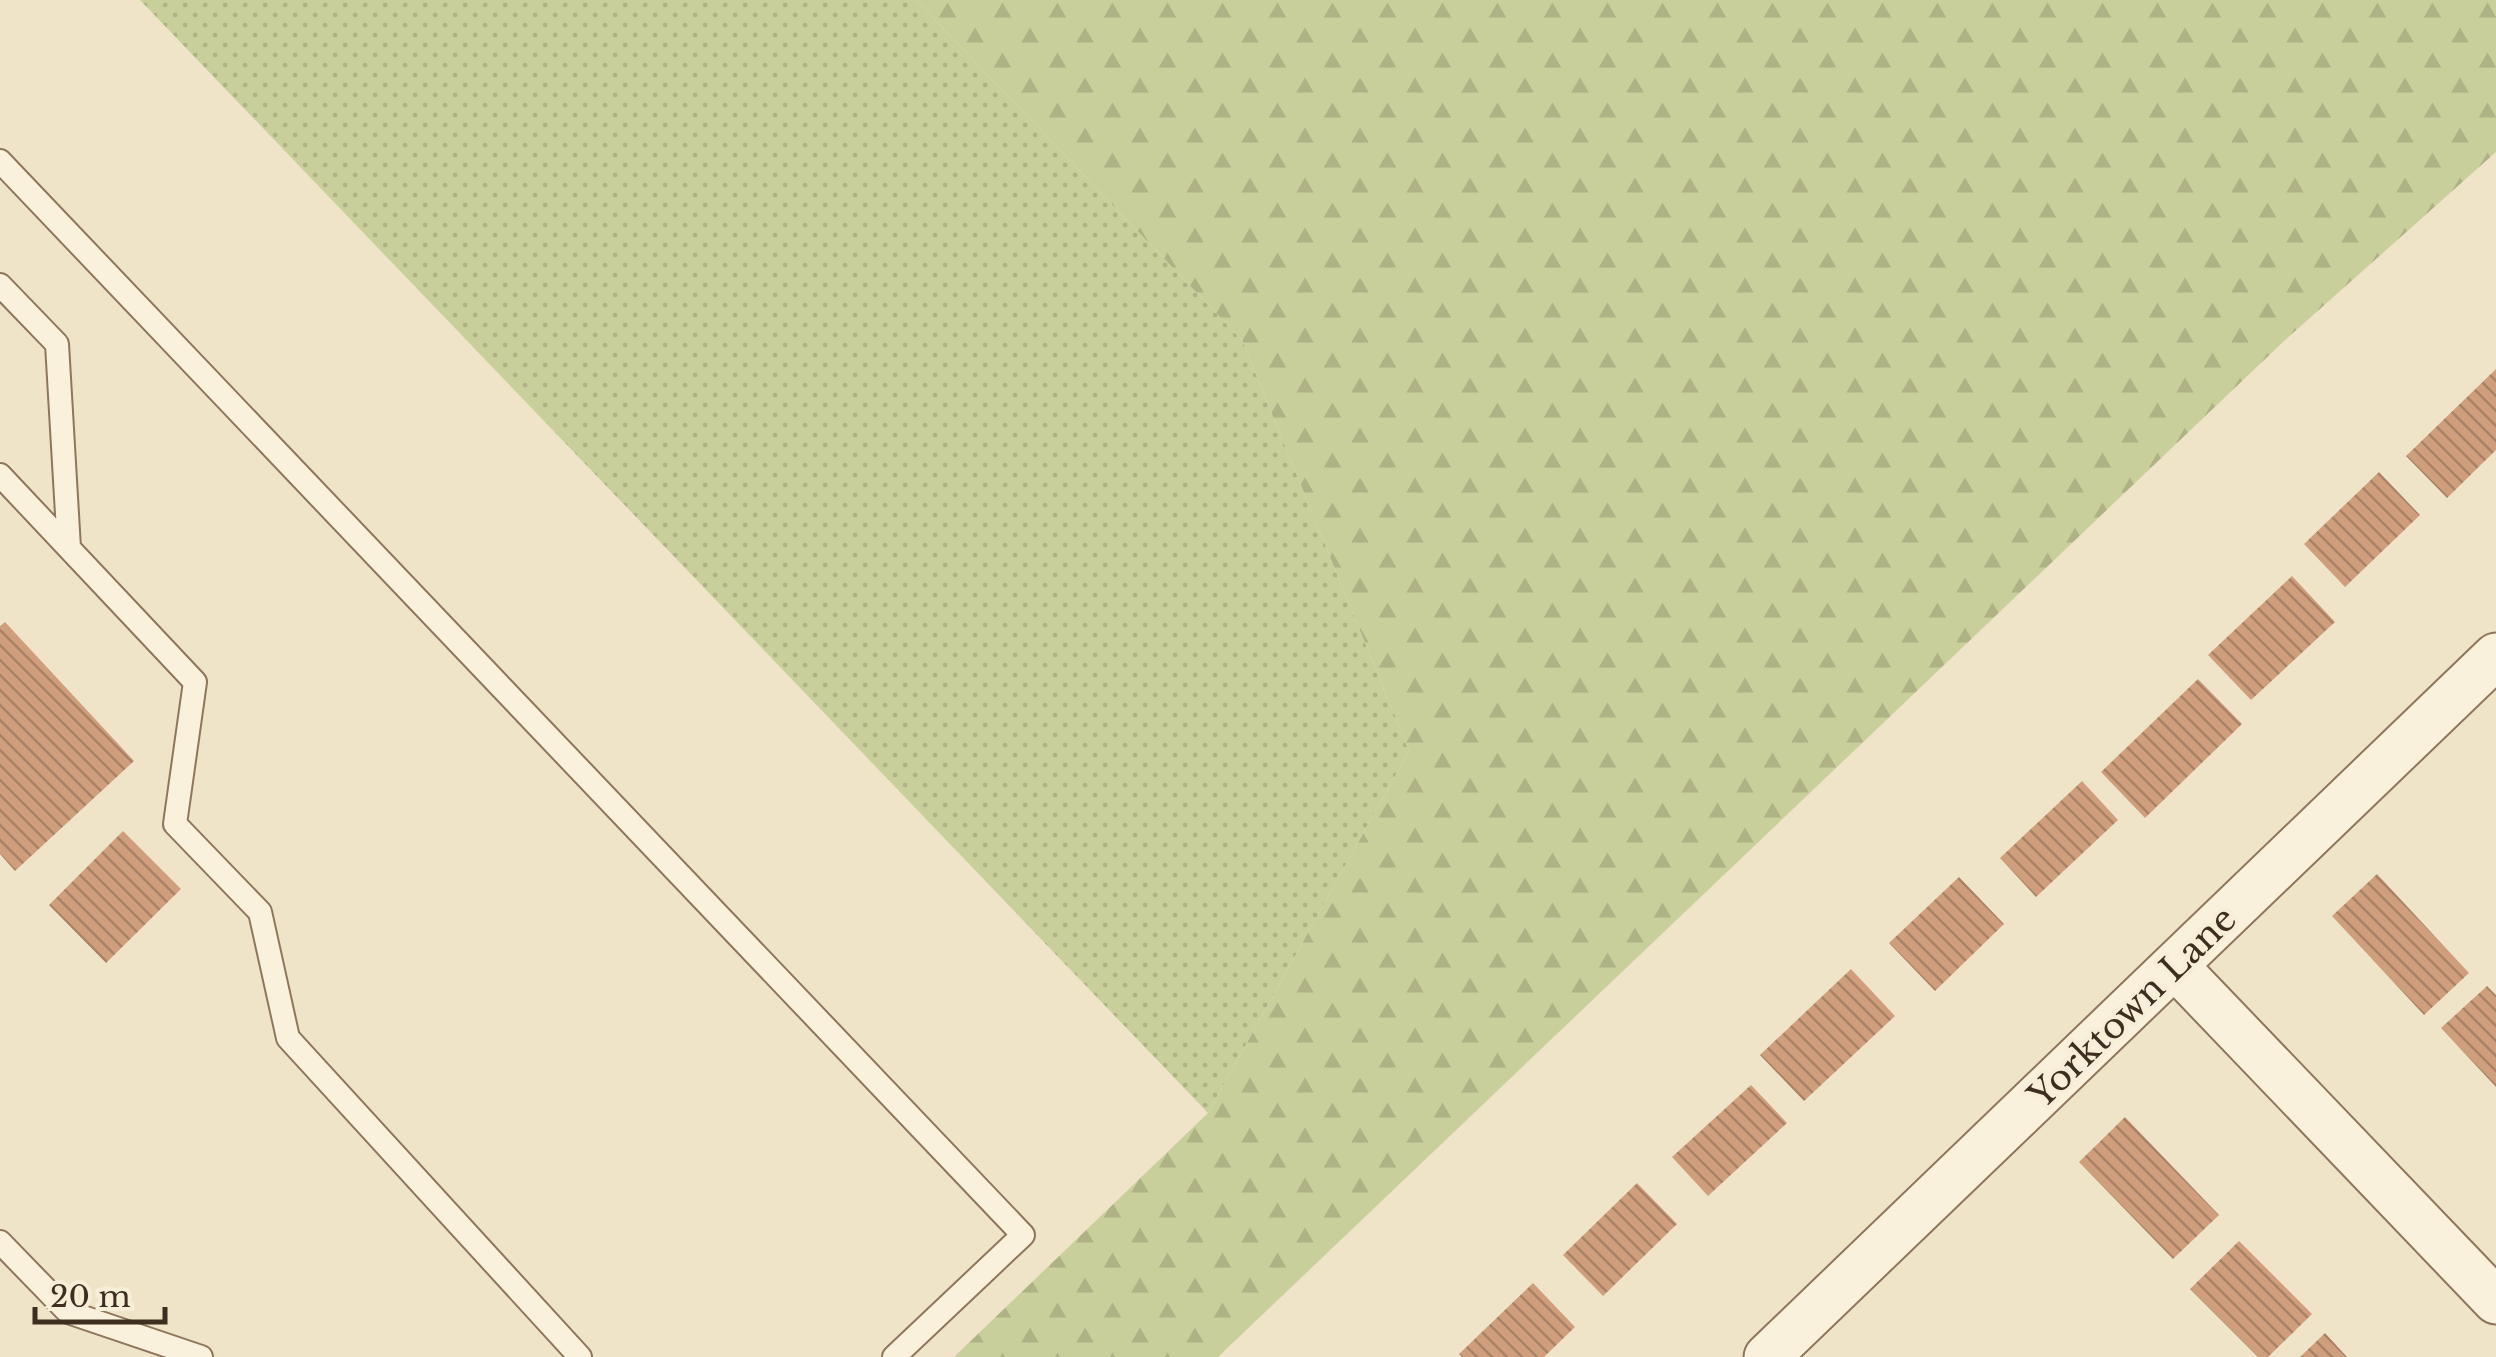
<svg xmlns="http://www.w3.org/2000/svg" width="2496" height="1357" viewBox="0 0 2496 1357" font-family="'Libre Baskerville',serif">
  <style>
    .grass { fill: url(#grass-dots) }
    .forest { fill: url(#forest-firs) }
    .building { fill: url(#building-back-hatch) }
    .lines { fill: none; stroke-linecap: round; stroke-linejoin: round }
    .lane-casing { stroke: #8d765c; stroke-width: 26 }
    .street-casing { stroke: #8d765c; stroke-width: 49 }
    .lane { stroke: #faf1dc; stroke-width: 22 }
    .street { stroke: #faf1dc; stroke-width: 45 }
    .labels { text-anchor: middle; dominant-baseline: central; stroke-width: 8; stroke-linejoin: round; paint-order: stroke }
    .street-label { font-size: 35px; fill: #3d2e20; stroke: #f7eed8 }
  </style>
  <defs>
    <pattern id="grass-dots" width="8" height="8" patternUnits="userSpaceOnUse" patternTransform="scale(2.5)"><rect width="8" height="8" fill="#c9cf9b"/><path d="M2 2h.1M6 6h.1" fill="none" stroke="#aeb285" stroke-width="1.8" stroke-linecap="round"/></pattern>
    <pattern id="forest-firs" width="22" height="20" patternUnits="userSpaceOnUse" patternTransform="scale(2.5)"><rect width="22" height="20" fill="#c9cf9b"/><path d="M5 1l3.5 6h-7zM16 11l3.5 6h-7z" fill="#aeb285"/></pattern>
    <pattern id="building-back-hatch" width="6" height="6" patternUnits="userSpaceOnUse" patternTransform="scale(2.5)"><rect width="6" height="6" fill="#cf9f7d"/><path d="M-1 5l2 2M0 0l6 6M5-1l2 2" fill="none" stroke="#a98266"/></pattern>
  </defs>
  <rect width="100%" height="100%" fill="#f0e4c8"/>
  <path class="grass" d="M140 0H916L1242 340 1409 751 1208 1113Z"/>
  <path class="forest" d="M916 0H2496V152L2283 342 1218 1357H954L1208 1113 1409 751 1242 340Z"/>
  <path class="building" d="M2496 369V450L2447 498 2406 456Z
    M2379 472 2420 515 2345 587 2304 544Z
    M2292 576 2335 622 2251 700 2208 655Z
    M5 622 134 761 15 871 0 854V626Z
    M2198 679 2242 724 2145 818 2101 772Z
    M2082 781 2118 820 2036 897 2000 858Z
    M123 831 181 889 106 963 49 905Z
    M2377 874 2469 973 2424 1015 2332 916Z
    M1959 877 2004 924 1935 991 1889 943Z
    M1851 969 1895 1016 1804 1101 1760 1055Z
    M2487 986 2496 995V1087L2441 1028Z
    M1751 1085 1787 1123 1708 1196 1672 1157Z
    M2125 1117 2219 1215 2173 1259 2079 1162Z
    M1637 1183 1677 1224 1603 1296 1563 1255Z
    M2239 1241 2312 1314 2268 1357H2258L2190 1289Z
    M1533 1283 1575 1327 1544 1357H1462L1459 1354Z
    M2325 1333 2347 1357H2300Z"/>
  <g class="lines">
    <g class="lane-casing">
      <path id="lane" d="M0 161 1023 1235 894 1357
        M0 285 57 344 69 548
        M0 475 195 682 175 824 260 912 288 1038 580 1357
        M0 1242 68 1312 201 1357"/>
    </g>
    <g class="street-casing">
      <path id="street" d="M2175 966 2496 1301
        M1767 1357 2496 656"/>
    </g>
    <use href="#lane" class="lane"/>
    <use href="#street" class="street"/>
  </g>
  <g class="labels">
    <g class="street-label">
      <text transform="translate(2132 1007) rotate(-44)">Yorktown Lane</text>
    </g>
  </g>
  <path d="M35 1307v15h130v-15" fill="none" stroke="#3d2e20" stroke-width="5"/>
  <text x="50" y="1307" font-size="30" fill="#3d2e20" stroke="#f7eed8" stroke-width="8" paint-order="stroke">20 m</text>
</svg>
